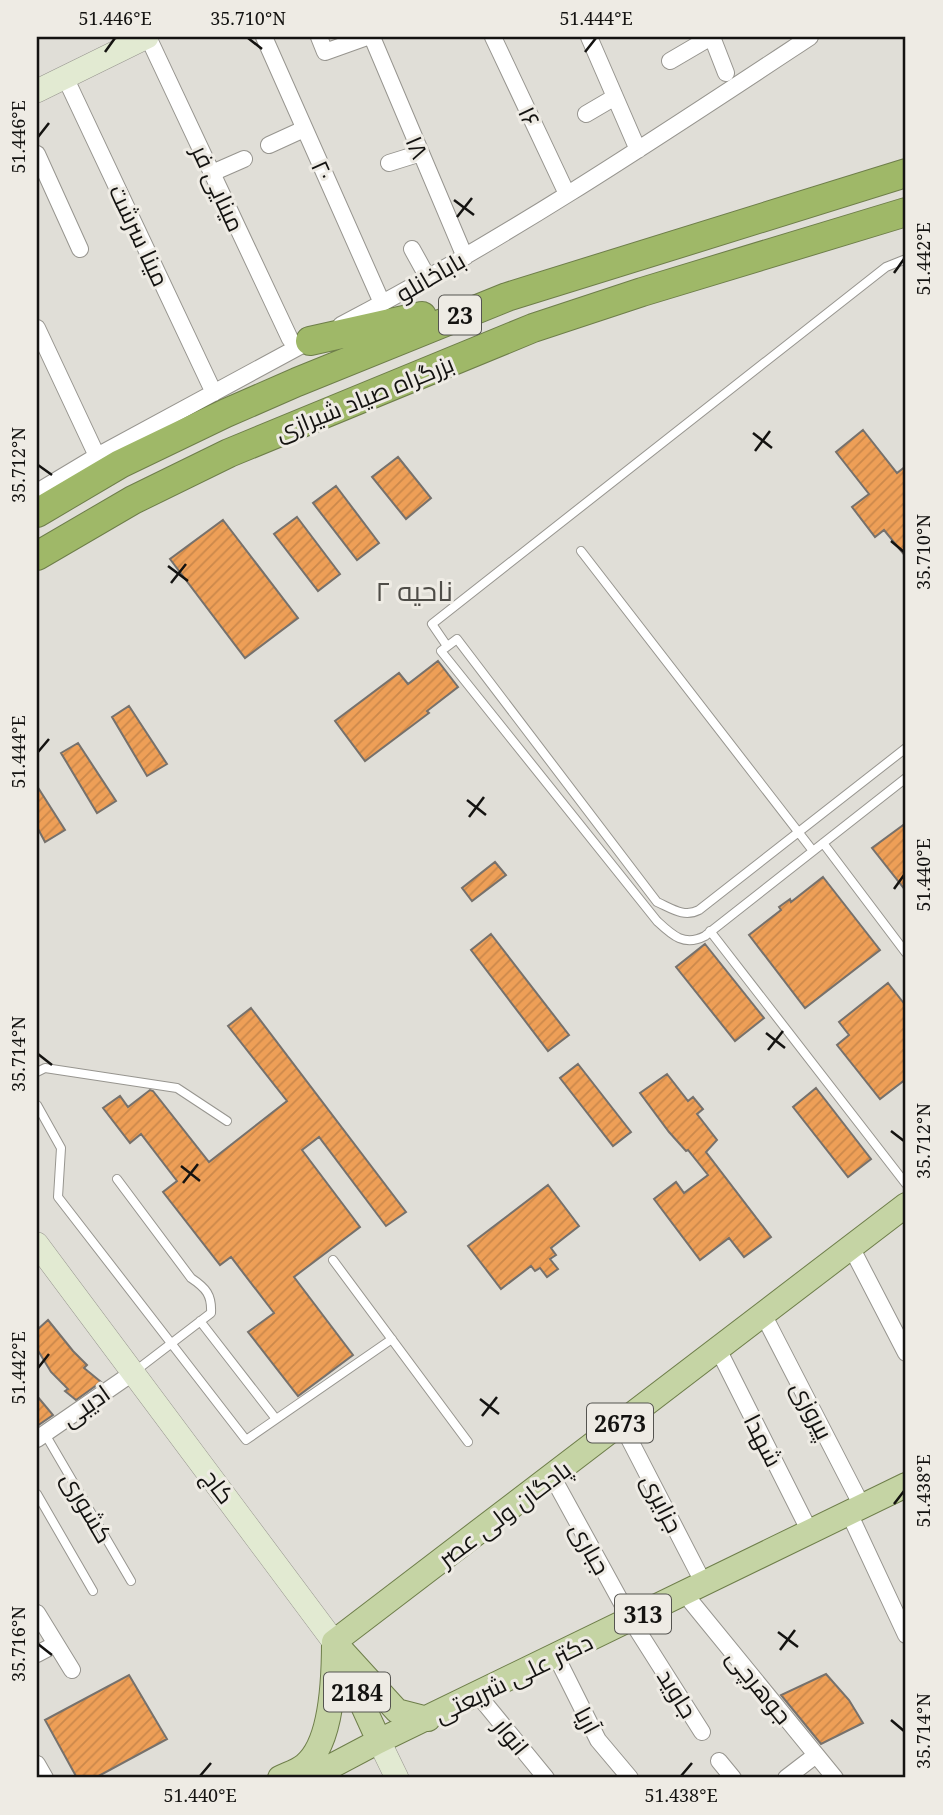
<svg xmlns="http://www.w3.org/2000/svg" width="943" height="1815" viewBox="0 0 943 1815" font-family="'Noto Serif',Cairo,serif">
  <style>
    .building { fill: url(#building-hatch); stroke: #76716c; stroke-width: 2 }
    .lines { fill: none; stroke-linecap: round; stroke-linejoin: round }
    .lane-casing { stroke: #97958f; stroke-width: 10 }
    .street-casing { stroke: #97958f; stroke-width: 18 }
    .secondary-casing { stroke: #97958f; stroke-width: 24 }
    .primary-casing { stroke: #6e7e4a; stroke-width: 26 }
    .highway-casing { stroke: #6e7e4a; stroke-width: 30 }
    .lane { stroke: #fff; stroke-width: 8 }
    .street { stroke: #fff; stroke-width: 16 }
    .secondary { stroke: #e2ead2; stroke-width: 23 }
    .primary { stroke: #c5d4a4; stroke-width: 24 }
    .highway { stroke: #9fb868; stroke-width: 28 }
    .ticks { fill: none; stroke: #141311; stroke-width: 2.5 }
    .labels { text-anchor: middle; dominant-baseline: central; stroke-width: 6; stroke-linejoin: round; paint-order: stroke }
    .shield { fill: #eeebe4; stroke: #555450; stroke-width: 2 }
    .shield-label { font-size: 23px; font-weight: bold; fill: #141311 }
    .street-label { font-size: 24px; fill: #141311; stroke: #eeebe4 }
    .quarter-label { font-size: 28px; fill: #4e4c47; stroke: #eeebe4 }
    .neatline { fill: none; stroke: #141311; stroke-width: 2.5 }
    .ticks-label { font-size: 18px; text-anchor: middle; fill: #141311 }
  </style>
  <defs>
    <pattern id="building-hatch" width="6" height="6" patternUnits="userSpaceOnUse" patternTransform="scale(1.75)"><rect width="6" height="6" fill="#ee9f57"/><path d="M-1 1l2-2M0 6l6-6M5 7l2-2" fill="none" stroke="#cb884b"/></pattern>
  </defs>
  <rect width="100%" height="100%" fill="#e0ded7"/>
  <path class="building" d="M863 430 897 473 906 466V557L884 530 875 537 852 507 869 494 836 452Z
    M398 457 431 498 406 519 372 477Z
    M336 486 379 543 357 560 313 503Z
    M297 517 340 574 318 591 274 534Z
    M223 520 298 618 245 658 170 559Z
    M438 661 458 687 427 711 429 713 365 761 335 721 399 673 408 684Z
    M129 706 167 764 147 776 112 717Z
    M78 743 116 801 97 813 61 753Z
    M37 786 65 830 45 842 37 827Z
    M906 823V891L872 848Z
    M495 862 506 875 472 901 462 888Z
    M823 877 880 950 805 1008 749 935 781 910 779 907 790 899 791 902Z
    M491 934 569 1035 548 1051 471 950Z
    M705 944 764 1018 735 1041 676 967Z
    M888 983 906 1006V1079L880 1099 837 1045 849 1035 839 1022Z
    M251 1008 406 1212 386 1226 319 1137 302 1150 360 1227 294 1277 353 1355 298 1396 248 1332 274 1313 231 1257 220 1265 163 1192 177 1181 141 1134 130 1143 103 1108 120 1096 128 1107 150 1090 153 1091 209 1162 287 1101 228 1026Z
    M578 1064 631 1132 613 1146 560 1078Z
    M667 1074 688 1101 693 1097 703 1109 697 1114 717 1140 706 1152 771 1237 744 1257 729 1238 700 1260 654 1199 676 1182 684 1193 708 1175 688 1150 686 1151 669 1132 640 1093Z
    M816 1088 871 1159 848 1177 793 1107Z
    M548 1185 579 1226 551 1248 556 1255 550 1259 558 1269 547 1277 540 1268 535 1271 531 1266 501 1289 468 1246Z
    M48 1320 73 1351 87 1365 84 1368 101 1382 76 1400 65 1391 68 1389 51 1372 37 1349V1330Z
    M37 1396 53 1415 37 1426Z
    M826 1674 849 1700 863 1723 821 1744 781 1695Z
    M129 1675 167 1739 95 1778H77L45 1720Z"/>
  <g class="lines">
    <g class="lane-casing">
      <path id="lane" d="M581 551 813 851
        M447 646 432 624 886 267 906 259
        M906 748 699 910C684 918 671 908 657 902L457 639 441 651 657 921C672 935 684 947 705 936L906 778
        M823 843 906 953
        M710 931 906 1184
        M37 1072 45 1068 177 1088 227 1121
        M37 1105 61 1148 58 1197 246 1440 392 1339
        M117 1179 191 1278C206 1288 212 1295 211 1313L134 1372
        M333 1260 468 1442
        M200 1321 276 1419
        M45 1434 131 1581
        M37 1494 93 1591"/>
    </g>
    <g class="street-casing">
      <path id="street" d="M148 37 290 339
        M264 37 382 303
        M319 37 325 52 367 37
        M372 37 465 257
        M493 37 567 194
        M589 37 638 150
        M712 37 726 73
        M670 61 711 37
        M65 77 214 393
        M586 114 615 97
        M269 145 304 129
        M37 154 80 249
        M389 163 421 153
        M212 173 244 159
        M412 249 428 278
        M341 325C504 240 657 138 810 37
        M37 328 97 456
        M37 492 97 456 315 338
        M851 1247 906 1353
        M763 1314 862 1506
        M718 1349 810 1532
        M621 1423 704 1584
        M37 1439 134 1372
        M552 1476 631 1620 702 1732
        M849 1513 906 1635
        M684 1593 835 1778
        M37 1613 72 1670
        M37 1654 56 1644
        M556 1656 598 1740 630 1778
        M478 1695 546 1778
        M719 1761 733 1778
        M37 1764 45 1778
        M786 1778 816 1755"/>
    </g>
    <g class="secondary-casing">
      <path id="secondary" d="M37 91 147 37
        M37 1244 334 1642
        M379 1741 397 1778"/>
    </g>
    <g class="primary-casing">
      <path id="primary" d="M334 1642 906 1205
        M334 1642 397 1711 428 1719
        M343 1662 379 1741
        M280 1778C288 1774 298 1771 305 1765 333 1742 334 1675 334 1642
        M309 1778 379 1741 906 1485"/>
    </g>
    <g class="highway-casing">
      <path id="highway" d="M310 341 422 316
        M37 513 120 464 226 413 297 382 507 297 906 173
        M37 556 133 500 229 453 533 328 642 292 906 212"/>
    </g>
    <use href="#lane" class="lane"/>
    <use href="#street" class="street"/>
    <use href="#secondary" class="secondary"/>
    <use href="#primary" class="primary"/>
    <use href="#highway" class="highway"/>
  </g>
  <path class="ticks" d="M248 38 262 49M105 52 115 38M585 52 596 38M38 137 49 123M454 200 474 215M457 217 472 198M894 273 904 259M753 433 772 448M755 451 770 431M38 465 52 475M891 541 904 552M168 566 188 581M171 583 186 564M38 752 49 739M467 800 486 815M469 817 484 797M894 889 904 875M766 1033 785 1048M768 1050 783 1031M38 1054 52 1065M891 1131 904 1141M181 1166 200 1181M183 1183 198 1164M38 1368 49 1354M480 1399 499 1414M482 1416 497 1397M894 1504 904 1491M778 1632 798 1647M38 1644 52 1655M780 1650 795 1630M891 1720 904 1731M200 1776 211 1763M681 1776 692 1763"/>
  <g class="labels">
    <g class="shield">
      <rect x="439" y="295.5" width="42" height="39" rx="5"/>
      <rect x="587" y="1403.5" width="66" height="39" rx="5"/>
      <rect x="615" y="1594.5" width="56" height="39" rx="5"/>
      <rect x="324" y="1672.5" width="66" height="39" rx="5"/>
    </g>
    <g class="shield-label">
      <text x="460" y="315">23</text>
      <text x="620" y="1423">2673</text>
      <text x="643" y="1614">313</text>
      <text x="357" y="1692">2184</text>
    </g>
    <g class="street-label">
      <text transform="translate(530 116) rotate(65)">۱۶</text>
      <text transform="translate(418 147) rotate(67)">۱۸</text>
      <text transform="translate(323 170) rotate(66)">۲۰</text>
      <text transform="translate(219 188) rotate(65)">مینایی فر</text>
      <text transform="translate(140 235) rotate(65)">مینا سرشت</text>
      <text transform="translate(430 276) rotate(-30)">باباخانلو</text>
      <text transform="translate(364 397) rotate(-22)">بزرگراه صیاد شیرازی</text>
      <text transform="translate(85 1405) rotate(-35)">ادیبی</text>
      <text transform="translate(813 1410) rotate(63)">پیروزی</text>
      <text transform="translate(764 1440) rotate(63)">شهدا</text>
      <text transform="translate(219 1486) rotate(53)">کاج</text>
      <text transform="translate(663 1503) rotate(63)">جزایری</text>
      <text transform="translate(88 1507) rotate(60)">کشوری</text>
      <text transform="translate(504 1513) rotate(-37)">پادگان ولی عصر</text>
      <text transform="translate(591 1548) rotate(61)">جباری</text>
      <text transform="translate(513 1677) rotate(-26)">دکتر علی شریعتی</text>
      <text transform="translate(760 1686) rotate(51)">جوهرچی</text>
      <text transform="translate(678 1693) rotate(58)">جاوید</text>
      <text transform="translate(588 1720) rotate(62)">آریا</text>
      <text transform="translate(512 1736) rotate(51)">انوار</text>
    </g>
    <g class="quarter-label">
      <text x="414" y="590">ناحیه ۲</text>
    </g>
  </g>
  <rect width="943" height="1815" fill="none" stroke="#eeebe4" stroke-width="77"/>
  <rect x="38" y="38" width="866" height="1738" class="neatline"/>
  <g class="ticks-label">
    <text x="115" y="25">51.446°E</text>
    <text x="248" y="25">35.710°N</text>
    <text x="596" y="25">51.444°E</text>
    <text transform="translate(19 137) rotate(-90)" y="6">51.446°E</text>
    <text transform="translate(924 259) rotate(-90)" y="6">51.442°E</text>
    <text transform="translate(19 465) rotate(-90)" y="6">35.712°N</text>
    <text transform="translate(924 552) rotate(-90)" y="6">35.710°N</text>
    <text transform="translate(19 752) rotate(-90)" y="6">51.444°E</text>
    <text transform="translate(924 875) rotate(-90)" y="6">51.440°E</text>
    <text transform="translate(19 1054) rotate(-90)" y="6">35.714°N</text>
    <text transform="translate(924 1141) rotate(-90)" y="6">35.712°N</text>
    <text transform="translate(19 1368) rotate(-90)" y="6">51.442°E</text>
    <text transform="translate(924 1491) rotate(-90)" y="6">51.438°E</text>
    <text transform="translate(19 1644) rotate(-90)" y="6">35.716°N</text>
    <text transform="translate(924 1731) rotate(-90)" y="6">35.714°N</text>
    <text x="200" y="1802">51.440°E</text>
    <text x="681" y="1802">51.438°E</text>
  </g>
</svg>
